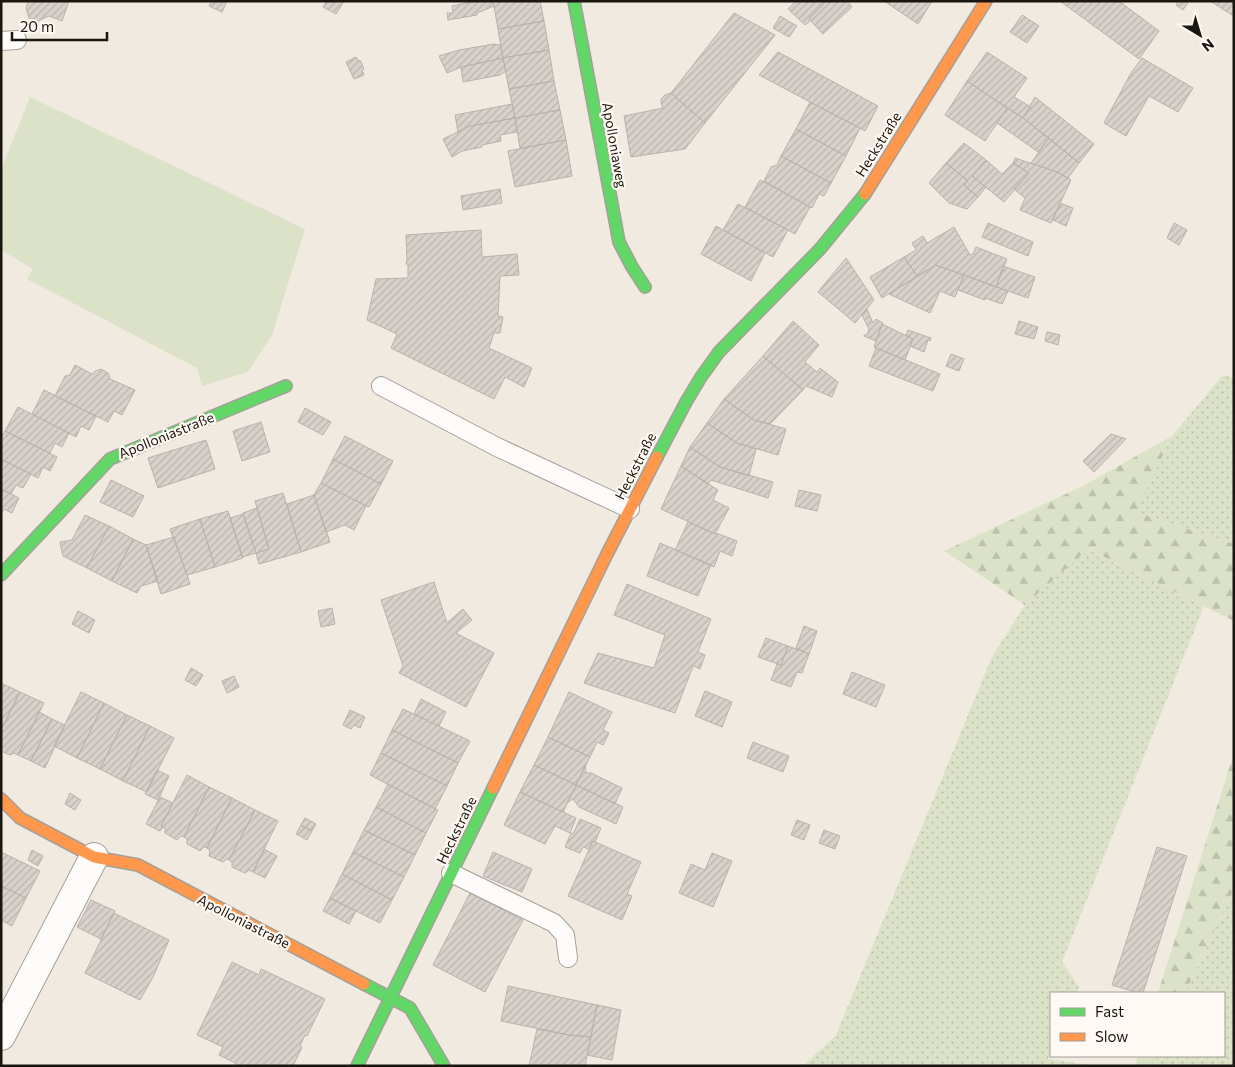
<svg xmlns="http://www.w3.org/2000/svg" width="1235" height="1067" viewBox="0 0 1235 1067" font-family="Commissioner,sans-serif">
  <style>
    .grass { fill: url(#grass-dots) }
    .forest { fill: url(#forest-firs) }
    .green { fill: #dce2c8 }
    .building { fill: url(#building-hatch); stroke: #b9b2ad }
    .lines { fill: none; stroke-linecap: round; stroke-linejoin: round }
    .lane-casing { stroke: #a5a098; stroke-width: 20 }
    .street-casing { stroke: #a5a098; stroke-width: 30 }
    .fast-casing { stroke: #a5a098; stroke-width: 14 }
    .slow-casing { stroke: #a5a098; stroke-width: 14 }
    .lane { stroke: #fdfcfa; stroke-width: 18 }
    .street { stroke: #fdfcfa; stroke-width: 28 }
    .fast { stroke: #63d668; stroke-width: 11 }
    .slow { stroke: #ff974d; stroke-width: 11 }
    .labels { text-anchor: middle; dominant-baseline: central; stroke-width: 4.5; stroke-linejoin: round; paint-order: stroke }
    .street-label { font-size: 14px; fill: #1a1610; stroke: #fef9f2 }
  </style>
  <defs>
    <pattern id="grass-dots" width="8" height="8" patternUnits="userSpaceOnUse" patternTransform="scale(1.25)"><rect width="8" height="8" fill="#dce2c8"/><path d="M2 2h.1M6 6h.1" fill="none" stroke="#bcc1ab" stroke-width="1.8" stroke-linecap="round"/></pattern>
    <pattern id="forest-firs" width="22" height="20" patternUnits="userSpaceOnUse" patternTransform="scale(1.25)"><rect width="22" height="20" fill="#dce2c8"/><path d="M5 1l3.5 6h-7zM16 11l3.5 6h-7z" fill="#bcc1ab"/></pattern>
    <pattern id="building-hatch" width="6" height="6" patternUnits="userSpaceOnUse" patternTransform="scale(1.25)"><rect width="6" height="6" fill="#d9d2cc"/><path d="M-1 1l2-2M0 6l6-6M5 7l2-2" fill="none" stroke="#bab4ae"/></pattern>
  </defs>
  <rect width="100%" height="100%" fill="#f0eae0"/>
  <path class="grass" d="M1223 375 1234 378V544L1135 512 1172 436Z
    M1087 549 1204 606 1062 962 1079 987 1076 993H1051V1051L1048 1059 1097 1066H803L836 1035 992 657 1025 605Z
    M1234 889V1066H1151L1156 1056H1224V993H1185Z"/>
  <path class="forest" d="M1172 436 1136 512 1234 544V621L1088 549 1025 605 944 551 1083 486Z
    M1234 753V889L1185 993H1158Z
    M1138 1056H1156L1151 1066H1135Z"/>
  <path class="green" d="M30 97 305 229 272 335 248 372 202 386 197 368 27 279 33 269 1 250V170Z"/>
  <path class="building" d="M28 1H69L62 21 49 16 38 21 29 18 26 8Z
    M212 1H227L222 12 209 6Z
    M327 1H344L336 14 323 7Z
    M476 1H493L494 6 477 13V15L448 20 447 13H453L452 6Z
    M493 1H540L544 21 498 29Z
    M796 1H826L809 19 810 21 805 25 788 9Z
    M826 1H847L852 7 823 34 809 19Z
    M884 1H932L918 24Z
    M1060 1H1119L1159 31 1139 59Z
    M1178 1H1189L1183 10 1176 5Z
    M1210 1H1233L1234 13 1232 15Z
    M734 13 775 35 705 123 671 93Z
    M1022 15 1039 26 1027 43 1010 32Z
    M780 16 797 26 789 37 773 28Z
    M544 21 549 50 503 58 498 29Z
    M494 44 500 45 503 58 461 67 447 73 439 56 459 50Z
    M549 50 554 81 509 89 503 58Z
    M778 52 878 106 865 131 759 75Z
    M987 52 1027 78 1014 97 1031 107 1023 118 967 81Z
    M356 57 358 61 360 60 364 69 362 70 364 75 354 79 346 62Z
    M503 58 506 71 500 75 463 82 461 67Z
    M1142 58 1193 88 1178 112 1149 96 1126 136 1104 123 1131 73Z
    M554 81 560 110 515 118 509 89Z
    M967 81 1007 108 985 141 945 115Z
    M671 93 705 123 685 149 631 157 624 116 663 108 661 103V99L665 95Z
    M1035 97 1094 144 1079 163 1023 118Z
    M810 102 860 128 846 156 796 129Z
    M512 104 515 118 470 126 458 132 455 115Z
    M1007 108 1023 118 1049 138 1038 152 997 123Z
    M560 110 566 140 520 148 515 118Z
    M515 118 517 132 500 135 501 141 482 145V147L462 151 452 157 443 139 470 126Z
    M796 129 846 156 831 183 781 156Z
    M1049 138 1079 163 1068 178 1057 172 1031 163Z
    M566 140 572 176 515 187 508 151Z
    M964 143 986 160 972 176 986 187 978 197 964 185 968 181 946 163Z
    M781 156 831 183 824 196 819 194 812 208 764 181 771 167 777 165Z
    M1015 158 1057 172 1071 180 1051 223 1020 210 1025 198 1014 189 1029 173 1013 163Z
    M986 160 1002 174 1013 163 1029 173 1004 202 972 176Z
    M946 163 968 181 964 185 978 197 967 209 949 203 929 183Z
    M760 180 810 207 795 234 745 207Z
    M500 189 502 203 463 210 461 196Z
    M1060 203 1073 208 1066 226 1053 220Z
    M738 204 788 230 773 257 723 230Z
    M988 223 1033 242 1028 256 982 237Z
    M1174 223 1187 230 1179 245 1167 238Z
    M716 226 765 253 751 281 701 254Z
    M954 227 970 255 973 254 976 247 1007 259 996 287 936 265 917 276 904 257 916 250 912 243 923 236 927 243Z
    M481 230 482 257 517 254 519 275 500 276 498 316 503 317 500 333H494L489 348 532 368 524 387 505 377 494 399 391 348 397 334 367 320 376 279 408 278V264H406L407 260 406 235Z
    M904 257 917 276 882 298 870 277Z
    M846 258 874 300 855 323 818 292Z
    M936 265 964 275 955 297 940 291 930 313 889 294Z
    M1003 266 1035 277 1028 298 996 287Z
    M964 275 1008 291 1002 304 985 298V300L958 290Z
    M867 309 873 323 876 319 883 323 876 341 864 336V335H867L869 329 862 315Z
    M793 321 819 345 805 362 817 372 820 368 838 382 832 397 806 386 803 390 763 356Z
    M1019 321 1038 327 1034 339 1015 334Z
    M882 324 913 339 905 360 874 347Z
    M908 330 931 338 930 341 928 340 924 352 910 346 913 339 906 335Z
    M1047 332 1060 335 1058 345 1045 341Z
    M876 348 940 374 933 391 869 366Z
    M951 354 964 359 959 371 946 366Z
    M763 356 803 390 770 424 754 420 724 399Z
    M75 365 92 374 95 371 101 369 108 373 110 379 135 390 122 415 114 411 108 422 55 396 65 376 70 375Z
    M44 390 96 416 89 430 81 426 76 437 32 414Z
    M724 399 754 420 786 429 778 455 737 443 707 423Z
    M18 407 69 433 62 447 55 443 50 453 5 431Z
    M305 408 331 422 323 435 298 422Z
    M261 422 270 452 242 461 233 431Z
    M707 423 737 443 756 449 749 476 720 467 690 447Z
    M5 431 57 457 50 471 43 467 38 478 1 459V438Z
    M1111 434 1126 439 1094 472 1083 461Z
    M345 436 393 461 381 484 333 459Z
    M206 440 215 469 158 488 148 458Z
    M690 447 720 467 773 482 768 498 711 480 708 484 681 466Z
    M1 459 31 474 23 488 16 485 11 494 1 489Z
    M333 459 381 484 369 507 321 483Z
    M681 466 718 490 713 500 729 508 715 534 661 509Z
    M111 480 144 496 133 517 100 502Z
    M321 483 366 506 354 530 345 525 326 532 314 495Z
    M1 489 19 498 12 513 4 509 1 514Z
    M799 490 821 495 817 511 795 506Z
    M283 493 301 552 259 564 256 553 269 549 255 501Z
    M314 495 330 542 301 552 287 504Z
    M257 508 269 549 256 553 243 513Z
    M228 511 243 558 215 567 200 519Z
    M243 514 256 553 242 557 230 518Z
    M85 515 109 526 87 568 63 556 60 542 72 540Z
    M200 519 215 567 187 575 170 529Z
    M688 522 715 534 716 533 737 541 732 556 720 551 714 567 675 550Z
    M109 526 133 539 112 581 87 568Z
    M174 537 190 584 161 594 146 545Z
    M133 539 146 545 158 581 141 586 137 593 112 581Z
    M660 543 711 565 698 596 647 576Z
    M434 582 447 623 463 609 472 620 456 633 494 653 466 707 399 673 403 666 381 600Z
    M627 584 711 619 698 652 705 655 700 669 693 666 675 713 584 683 598 653 654 668 665 635 614 615Z
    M332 608 335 624 321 627 318 611Z
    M78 611 95 620 89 633 72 624Z
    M804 626 817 631 809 654 796 648Z
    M766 638 788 646 781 665 758 657Z
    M788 646 809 654 802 673 797 672 791 687 771 680 777 664 781 665Z
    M191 668 203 675 196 686 185 680Z
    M852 672 885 685 876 707 843 694Z
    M234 676 239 687 227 693 222 681Z
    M1 683 20 692 1 730Z
    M705 691 732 702 722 727 695 716Z
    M20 692 44 703 18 755 14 753 10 755 1 751V730Z
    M81 692 104 703 77 758 54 746Z
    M569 692 612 712 603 730 609 733 603 745 597 742 590 757 548 737Z
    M421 699 446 712 439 726 414 714Z
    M104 703 127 715 100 769 77 758Z
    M403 709 470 741 458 763 392 730Z
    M350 710 365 717 360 728 354 725 351 729 343 725Z
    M39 712 52 719 31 761 18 755Z
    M127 715 150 726 123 781 100 769Z
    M52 719 65 725 45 768 31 761Z
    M150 726 174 738 147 792 123 781Z
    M392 730 458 763 447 786 381 753Z
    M548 737 590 757 576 785 534 765Z
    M753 742 789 756 783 772 747 758Z
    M381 753 447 786 435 809 370 775Z
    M534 765 576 785 563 812 520 792Z
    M585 766 586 773H591L622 788 615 804 576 785Z
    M157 770 169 776 158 800 145 794Z
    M187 775 209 787 184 837 181 836 177 840 165 833V828L161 826Z
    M388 784 438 810 426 833 376 807Z
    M576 785 623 807 616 824 579 807 573 799 567 803Z
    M209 787 232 798 207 848 204 847 200 851 187 844V839L184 837Z
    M520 792 576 818 570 833 555 826 545 844 504 825Z
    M70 793 81 800 75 810 65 804Z
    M160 797 173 803 161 826 163 827 160 831 146 824Z
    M232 798 255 810 229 860 227 859 223 862 209 856 210 851 207 848Z
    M376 807 426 833 415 855 364 830Z
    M255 810 278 821 253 872 249 870 245 873 232 867V862L229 860Z
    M305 818 316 824 312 831 301 825Z
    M580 819 601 828 595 842 593 841 589 849 583 847 580 853 565 847 571 833 573 834Z
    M797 820 810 825 804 840 791 835Z
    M301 825 312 831 307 840 296 834Z
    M364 830 415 855 404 877 353 852Z
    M824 830 840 836 835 849 819 843Z
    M593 841 641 862 627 894 632 896 622 920 568 896Z
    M1157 847 1187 856 1143 993H1138L1112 985Z
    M264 849 277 856 265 878 253 872Z
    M32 850 43 856 38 866 28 860Z
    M1 852 40 871 26 898 1 886Z
    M353 852 404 877 392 900 342 874Z
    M493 852 532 869 522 892 483 876Z
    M712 853 732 861 713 907 679 893 691 864 705 870Z
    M342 874 392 900 380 923 330 898Z
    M1 886 26 898 12 926 1 920Z
    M470 893 523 920 485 992 433 965Z
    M330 898 356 911 349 924 323 911Z
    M91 900 115 911 101 939 77 927Z
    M114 913 169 940 153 977 140 1000 85 973Z
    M232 962 259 975 261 969 325 999 307 1036 305 1035 300 1046 302 1047 293 1066H241L219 1055 223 1047 197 1035Z
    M508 986 597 1005 591 1037 569 1035 501 1021Z
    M597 1005 621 1010 612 1060 587 1055Z
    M537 1029 569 1035 591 1037 585 1066H529Z"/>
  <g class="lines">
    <g class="lane-casing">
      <path id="lane" d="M1 41 17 40
        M381 386 497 447 630 509
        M451 873 554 923 565 935 568 958"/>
    </g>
    <g class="street-casing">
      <path id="street" d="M1 1036 94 857"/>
    </g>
    <g class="fast-casing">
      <path id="fast" d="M574 1 619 242 632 267 645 287
        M657 457 686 402 701 377 719 352 820 249 865 194
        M1 575 110 459 286 386
        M364 984 410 1008 444 1066
        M357 1066 493 788"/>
    </g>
    <g class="slow-casing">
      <path id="slow" d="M865 194 986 1
        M493 788 607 554 657 457
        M1 799 20 818 94 857 138 865 364 984"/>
    </g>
    <use href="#lane" class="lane"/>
    <use href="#street" class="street"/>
    <use href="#fast" class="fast"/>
    <use href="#slow" class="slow"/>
  </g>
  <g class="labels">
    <g class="street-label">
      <text transform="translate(878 144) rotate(-58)">Heckstraße</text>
      <text transform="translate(615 145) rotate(80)">Apolloniaweg</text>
      <text transform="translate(166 435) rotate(-22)">Apolloniastraße</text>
      <text transform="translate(635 466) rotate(-63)">Heckstraße</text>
      <text transform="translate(456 830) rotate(-64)">Heckstraße</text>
      <text transform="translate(244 921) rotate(27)">Apolloniastraße</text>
    </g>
  </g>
  <rect width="1235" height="1067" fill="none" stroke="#1a1610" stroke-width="5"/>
  <rect x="1050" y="992" width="175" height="65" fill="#fef9f2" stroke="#a39e98"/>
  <rect x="1060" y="1008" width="25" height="8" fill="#63d668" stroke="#a39e98"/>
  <text x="1095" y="1017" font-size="15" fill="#1a1610">Fast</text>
  <rect x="1060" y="1033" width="25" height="8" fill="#ff974d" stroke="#a39e98"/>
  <text x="1095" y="1042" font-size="15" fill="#1a1610">Slow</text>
  <g transform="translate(1200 35) rotate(142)" stroke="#fef9f2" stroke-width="4" paint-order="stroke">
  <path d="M0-4L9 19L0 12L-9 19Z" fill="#1a1610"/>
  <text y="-8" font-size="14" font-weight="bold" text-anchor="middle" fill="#1a1610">N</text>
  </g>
  <path d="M12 32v8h95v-8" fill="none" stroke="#1a1610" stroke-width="2.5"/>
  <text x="20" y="32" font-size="15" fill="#1a1610" stroke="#fef9f2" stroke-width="4" paint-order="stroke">20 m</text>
</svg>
